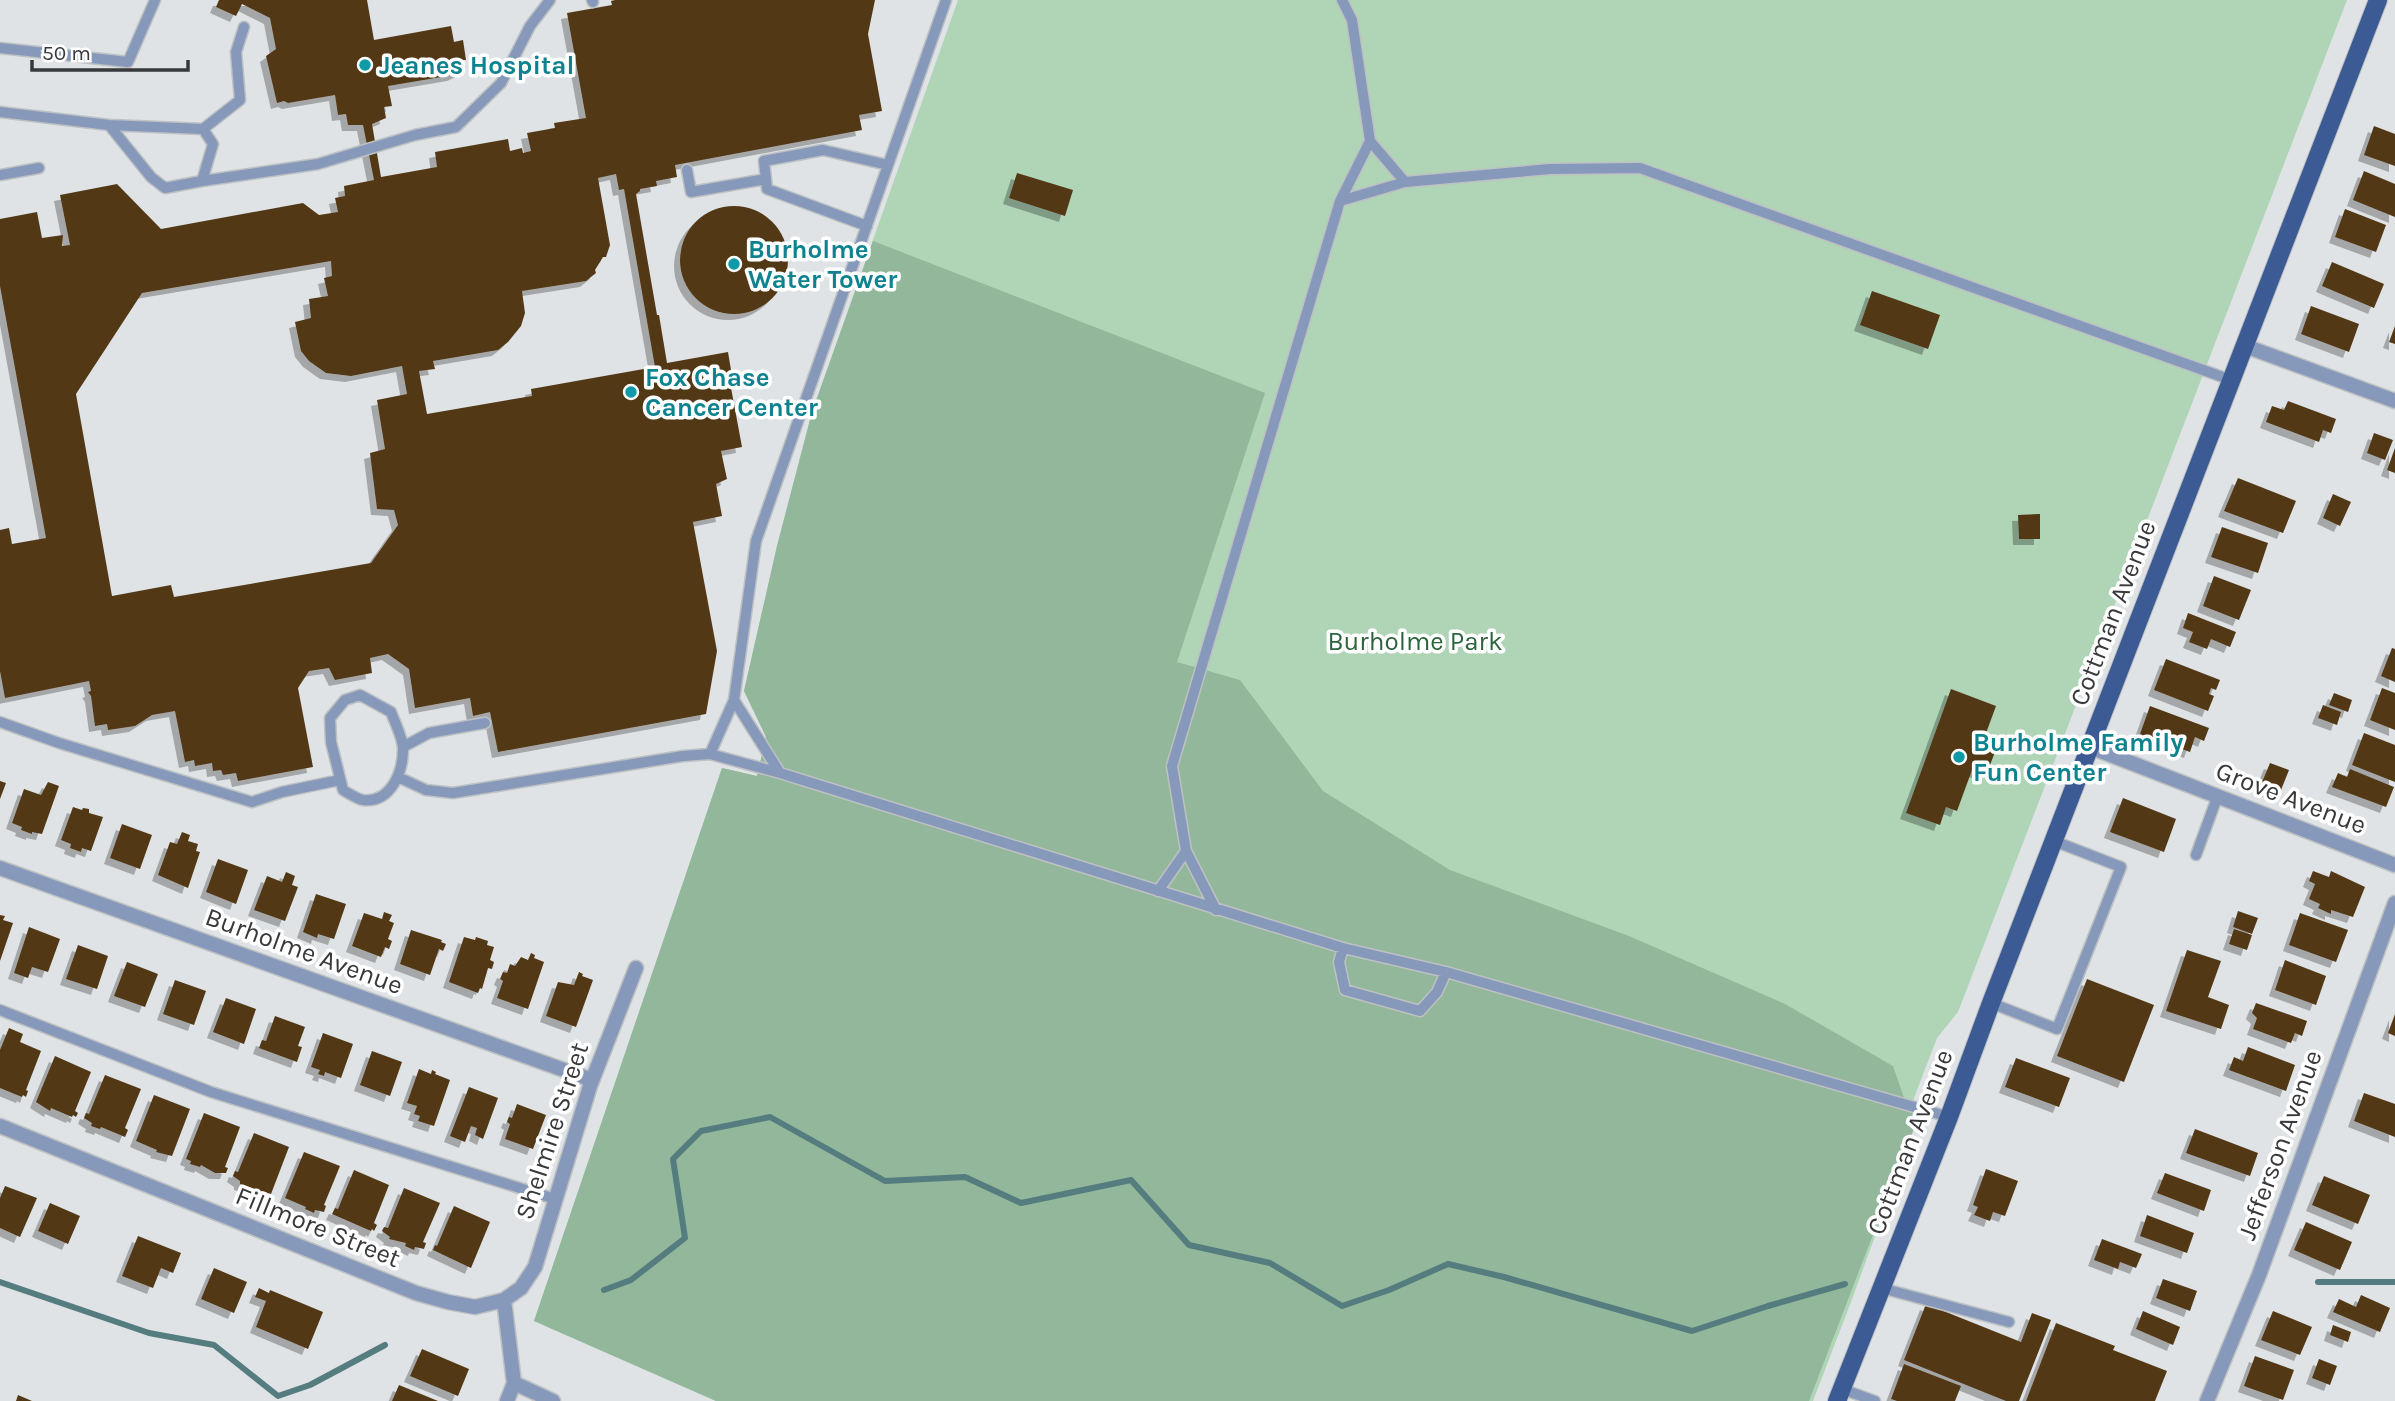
<svg xmlns="http://www.w3.org/2000/svg" width="2395" height="1401" viewBox="0 0 2395 1401" font-family="Karla,sans-serif">
  <style>
    .green { fill: #afd4b6 }
    .forest { fill: #92b79a }
    .lines { fill: none; stroke-linecap: round; stroke-linejoin: round }
    .stream { stroke: #557c7f; stroke-width: 6 }
    .building { fill: #523919; fill-rule: evenodd; filter: url(#shadow) }
    .service-casing { stroke: #bec1c3; stroke-width: 13 }
    .minor-casing { stroke: #bec1c3; stroke-width: 17 }
    .primary-casing { stroke: #bec1c3; stroke-width: 20 }
    .service { stroke: #8799ba; stroke-width: 10 }
    .minor { stroke: #8799ba; stroke-width: 14 }
    .primary { stroke: #3c5b95; stroke-width: 18 }
    .culture-dot { fill: #0f9aa8; stroke: #fff; stroke-width: 2.5 }
    .labels { text-anchor: middle; dominant-baseline: central; stroke-width: 7; stroke-linejoin: round; paint-order: stroke }
    .culture-label { font-size: 26px; font-weight: bold; fill: #0d838f; stroke: #fff; text-anchor: start }
    .street-label { font-size: 26px; fill: #38393b; stroke: #fff }
    .park-label { font-size: 26px; fill: #2c643c; stroke: #fff }
  </style>
  <defs>
    <filter id="shadow"><feDropShadow dx="-6" dy="6" stdDeviation="0" flood-color="#0004"/></filter>
  </defs>
  <rect width="100%" height="100%" fill="#dfe3e5"/>
  <path class="green" d="M958 0H2347L1958 1012 1937 1038 1909 1111 1919 1115 1851 1302 1813 1401H716L534 1321 722 768 757 776 766 737 744 691 777 546 812 412Z"/>
  <path class="forest" d="M873 241 1265 393 1177 662 1240 680 1323 791 1450 870 1629 936 1785 1004 1893 1066 1909 1112 1919 1115 1809 1401H716L534 1321 722 768 757 776 766 737 744 691 777 546 812 412Z"/>
  <g class="lines">
    <path class="stream" d="M0 1282 149 1333 214 1345 278 1396 310 1385 385 1345
      M2318 1282H2395
      M604 1290 631 1280 685 1238 673 1159 701 1131 770 1117 885 1181 965 1177 1021 1203 1131 1180 1189 1245 1270 1263 1342 1306 1389 1290 1448 1264 1504 1277 1692 1331 1768 1306 1845 1284"/>
  </g>
  <path class="building" d="M219 0H367L374 40 451 26 454 42 463 40 466 60H462L464 70 453 75 388 86 392 106 384 107 386 118 372 124 381 177 437 167 435 152 508 139 510 151 522 148 523 153 531 151 527 133 555 128 554 123 586 118 567 13 612 5 611 1 615 0H875L868 34 882 111 859 115 862 130 675 165 677 177 656 181 657 186 640 189V191L636 194 657 315H659L667 363 728 352 732 376 729 377 742 447 721 451 727 479 716 484 722 516 693 522 717 651 706 714 498 752 490 712 473 716 470 698 415 708 409 669 388 654 370 658 372 673 335 680 329 668 309 671 298 688 313 767 238 781 236 773 223 775 221 770 213 771 212 763 195 766 194 760 185 762 175 711 152 715 135 726 108 730 107 724 95 726 91 696 88 692 91 691 89 681 5 698 0 671V530L9 528 12 544 46 538 0 286V219L37 212 42 238 63 235 62 246 70 245 60 195 117 184 161 229 303 203 319 215 338 212 335 198 345 196 344 186 374 180 363 125H348L346 114 338 115 335 95 288 103 284 101 277 103 266 56 276 49 270 18 242 4 236 16 216 7ZM616 174 619 190 624 189 655 367 531 389 532 396 427 414 419 371 435 369 433 361 498 350 508 342 521 326 525 313 522 291 586 281 596 273 595 270 603 257H606L610 245 598 178ZM331 261 332 276 324 278 328 296 309 299 311 318 295 322 301 351 309 361 326 373 351 376 402 366 407 394 377 400 385 449 370 453 377 509 394 510 398 525 371 563 174 597 171 585 112 596 76 394 142 293Z
    M2374 126 2395 134V166L2364 155Z
    M2364 171 2395 184V217L2353 200Z
    M1017 173 1073 190 1065 216 1009 198Z
    M680 260a54 54 0 1 1 108 0a54 54 0 1 1-108 0Z
    M2345 209 2386 225 2376 252 2335 237Z
    M2332 262 2384 284 2374 308 2322 286Z
    M1872 291 1940 315 1928 349 1860 325Z
    M2311 306 2359 324 2349 352 2301 334Z
    M2395 326V344L2389 342Z
    M2288 401 2336 419 2331 433 2323 430 2319 442 2266 422 2272 406 2284 410Z
    M2374 433 2393 440 2385 460 2367 453Z
    M2395 448V473L2387 470Z
    M2238 478 2296 501 2283 533 2224 511Z
    M2333 494 2351 502 2340 526 2323 518Z
    M2040 514V539H2019L2018 515Z
    M2222 527 2268 543 2258 573 2211 557Z
    M2214 576 2251 590 2239 620 2203 606Z
    M2188 613 2236 632 2230 647 2211 639 2207 649 2189 642 2193 632 2183 628Z
    M2392 648 2395 649V682L2381 676Z
    M2166 659 2220 680 2216 690 2211 688 2209 694 2214 696 2208 711 2154 690Z
    M2382 688 2395 693V730L2370 720Z
    M1951 689 1996 706 1985 736 1992 738 1988 749 1995 752 1990 765 1984 763 1980 773 1972 770 1957 811 1946 807 1940 825 1906 813Z
    M2334 693 2352 700 2348 712 2329 705Z
    M2323 705 2341 712 2337 725 2318 718Z
    M2150 706 2209 728 2204 741 2195 737 2190 752 2140 734Z
    M2364 733 2395 745V782L2352 765Z
    M2270 763 2289 770 2279 795 2260 787Z
    M2350 769 2394 787 2386 807 2332 787 2338 773 2347 777Z
    M0 781 6 783 0 799Z
    M48 782 59 786 42 834 32 832V834L21 830 22 827 12 823 24 789 41 795Z
    M2123 798 2176 819 2164 852 2110 832Z
    M73 807 82 810 83 808 89 809V813L103 817 91 851 82 848 81 852 70 848 71 844 61 840Z
    M122 824 152 835 140 869 110 858Z
    M182 832 190 835 188 841 198 844 196 851 200 852 188 888 158 875 170 842 177 844Z
    M218 859 248 870 236 904 206 892Z
    M2313 871 2329 877 2331 871 2365 887 2353 917 2331 910V914L2318 908 2320 904 2309 899 2315 884 2309 881Z
    M286 872 295 876 292 885 298 887 285 921 254 910 267 876 282 882Z
    M316 894 346 904 334 939 318 934 317 938 303 932Z
    M2238 911 2258 918 2252 934 2233 927Z
    M384 912 392 915 389 921 394 923 388 939 392 941 389 949 385 947 381 957 352 946 364 913 382 919Z
    M2300 913 2348 930 2336 962 2289 945Z
    M0 915 5 916 3 920 13 923 0 961Z
    M29 927 60 939 48 972 32 967 28 978 14 973Z
    M2234 929 2252 935 2247 950 2229 944Z
    M411 930 442 940 441 942 446 944 443 951 439 949 430 975 400 964Z
    M464 937 475 940 476 937 488 941 487 945 494 947 490 960 494 962 492 969 488 968 482 989 480 988 478 993 449 982Z
    M78 945 108 956 97 989 66 979Z
    M2187 950 2221 961 2208 997 2229 1005 2221 1029 2166 1011Z
    M531 953 535 955 534 958 544 962 528 1009 497 998 503 981 500 979 503 972 507 973 510 964 515 966 521 957 528 960Z
    M2285 960 2326 976 2316 1005 2275 990Z
    M127 962 158 974 145 1007 114 996Z
    M579 972 583 974 582 976 593 980 576 1027 546 1016 558 982 574 985Z
    M2087 979 2154 1005 2124 1082 2057 1056Z
    M175 980 206 991 194 1025 163 1014Z
    M226 998 256 1009 244 1044 213 1032Z
    M2256 1003 2307 1021 2302 1036 2295 1033 2291 1043 2253 1029 2257 1018 2252 1013Z
    M2395 1014V1036L2388 1033Z
    M275 1016 305 1027 298 1046 302 1047 297 1062 259 1048 262 1040 266 1041Z
    M9 1028 23 1034 20 1042 41 1051 26 1090 28 1091 26 1097 23 1095 22 1097 0 1088V1050Z
    M323 1033 353 1044 341 1078 325 1072 324 1076 318 1074 320 1070 311 1067Z
    M2248 1047 2295 1065 2286 1091 2229 1070 2234 1057 2243 1061Z
    M372 1051 402 1062 390 1096 360 1085Z
    M55 1056 91 1072 75 1111 78 1113 76 1117 73 1115 72 1117 51 1108 50 1111 36 1102Z
    M2016 1058 2070 1078 2059 1107 2005 1087Z
    M419 1069 431 1074 432 1070 436 1072 435 1074 450 1080 434 1126 418 1121 420 1116 414 1114 417 1106 407 1103Z
    M105 1075 141 1089 125 1128 128 1130 125 1137 101 1127 100 1129 91 1126 92 1123 84 1118 86 1113 89 1114Z
    M469 1087 498 1098 483 1139 475 1135 477 1128 471 1126 465 1142 450 1136Z
    M2364 1093 2395 1104V1137L2354 1121Z
    M154 1095 190 1109 172 1156 156 1152 157 1150 136 1141Z
    M517 1104 546 1115 533 1149 505 1139 510 1124 507 1122 509 1117 512 1118Z
    M204 1113 240 1127 225 1167 228 1168 226 1173H215L201 1165 200 1167 190 1164 191 1161 186 1159Z
    M2195 1129 2258 1153 2250 1176 2186 1153Z
    M254 1133 289 1147 271 1194 240 1184V1181L233 1176 235 1171 238 1172Z
    M304 1152 340 1166 324 1205 326 1206 324 1212 315 1210 314 1213 305 1209 306 1207 285 1198Z
    M1986 1169 2018 1181 2005 1216 1993 1212 1990 1221 1974 1215 1978 1207 1973 1205Z
    M354 1170 389 1185 374 1223 377 1225 374 1231 372 1229 371 1231 332 1214 335 1208 338 1209Z
    M2165 1173 2211 1190 2204 1211 2157 1193Z
    M2324 1176 2370 1195 2358 1224 2312 1205Z
    M5 1186 37 1198 20 1237 0 1228V1198Z
    M404 1188 440 1203 423 1242 426 1243 424 1249 415 1247 414 1250 405 1246 406 1243 389 1239 390 1237 382 1231 384 1227 388 1228Z
    M50 1203 80 1216 68 1244 38 1231Z
    M454 1206 490 1222 471 1268 433 1250 435 1245 437 1246Z
    M2147 1215 2194 1233 2187 1253 2140 1236Z
    M2306 1222 2352 1242 2340 1270 2294 1250Z
    M138 1236 181 1253 173 1273 161 1268 153 1288 122 1276Z
    M2102 1239 2142 1254 2136 1268 2120 1262 2118 1269 2094 1260Z
    M214 1268 247 1282 234 1313 201 1299Z
    M2163 1279 2197 1291 2190 1311 2156 1298Z
    M259 1288 269 1293 270 1290 323 1312 308 1349 256 1327 266 1301 255 1297Z
    M2361 1295 2390 1308 2380 1332 2333 1312 2339 1299 2356 1307Z
    M1926 1304 2021 1342 2032 1313 2051 1320 2019 1401H2006L1904 1360Z
    M2143 1311 2180 1327 2173 1345 2136 1329Z
    M2273 1311 2312 1327 2300 1355 2261 1340Z
    M2056 1323 2115 1346 2113 1350 2167 1371 2155 1401H2026Z
    M2333 1325 2351 1332 2348 1342 2330 1335Z
    M422 1349 469 1369 458 1396 410 1376Z
    M2255 1356 2294 1370 2283 1400 2244 1386Z
    M2319 1359 2337 1366 2330 1385 2312 1378Z
    M1904 1364 1961 1386 1955 1401H1897L1891 1399Z
    M399 1385 438 1401H392Z
    M18 1395 32 1401H16Z"/>
  <g class="lines">
    <g class="service-casing">
      <path id="service" d="M592 0 593 2
        M0 48 128 62 155 0
        M0 112 109 125 203 129 213 144 202 181 165 188 151 177 109 125
        M203 129 240 100 236 52 244 27
        M1370 141 1405 182
        M687 170 691 192 766 179
        M0 175 39 168
        M202 181 318 164 415 135 456 127 501 83 530 26 550 0
        M1340 201 1405 182 1550 169 1640 168 2231 380
        M867 226 767 189 764 161 823 150 888 165
        M360 695 391 712C395 723 403 738 403 749 403 772 391 803 363 800 357 799 348 793 343 790L331 742 330 718 345 700Z
        M734 700 780 773
        M0 722 59 743 252 802 282 792 340 780
        M403 747 429 733 485 723
        M710 754 734 700 756 541 946 0
        M398 777 426 790 453 793 683 756 710 754 780 773 1343 948 1446 972 1949 1117
        M1186 851 1216 910
        M2196 855 2218 795
        M1158 891 1186 851 1172 766 1340 201 1370 141 1352 20 1342 0
        M1343 948 1339 962 1345 990 1420 1011 1437 992 1446 972
        M1991 1003 2057 1029 2121 867 2054 841
        M0 1010 211 1092 555 1199
        M1881 1288 2009 1322
        M1842 1389 1875 1401"/>
    </g>
    <g class="minor-casing">
      <path id="minor" d="M2245 346 2395 401
        M2090 747 2395 865
        M0 868 592 1080
        M0 1126 416 1293 448 1302 475 1307 504 1300 514 1383 553 1401
        M504 1300 521 1288 535 1267 590 1086 636 968
        M507 1401 514 1383
        M2207 1401 2259 1275 2395 903"/>
    </g>
    <g class="primary-casing">
      <path id="primary" d="M1837 1401 1949 1117 1991 1003 2378 0"/>
    </g>
    <use href="#service" class="service"/>
    <use href="#minor" class="minor"/>
    <use href="#primary" class="primary"/>
  </g>
  <g class="culture-dot">
    <circle cx="365" cy="65" r="7"/>
    <circle cx="734" cy="264" r="7"/>
    <circle cx="631" cy="392" r="7"/>
    <circle cx="1959" cy="757" r="7"/>
  </g>
  <g class="labels">
    <g class="culture-label">
      <text x="379" y="65">Jeanes Hospital</text>
      <text x="748" y="249">Burholme<tspan x="748" dy="30">Water Tower</tspan></text>
      <text x="645" y="377">Fox Chase<tspan x="645" dy="30">Cancer Center</tspan></text>
      <text x="1973" y="742">Burholme Family<tspan x="1973" dy="30">Fun Center</tspan></text>
    </g>
    <g class="street-label">
      <text transform="translate(2113 613) rotate(-69)">Cottman Avenue</text>
      <text transform="translate(2291 798) rotate(21)">Grove Avenue</text>
      <text transform="translate(304 951) rotate(20)">Burholme Avenue</text>
      <text transform="translate(552 1131) rotate(-72)">Shelmire Street</text>
      <text transform="translate(1910 1142) rotate(-69)">Cottman Avenue</text>
      <text transform="translate(2280 1145) rotate(-70)">Jefferson Avenue</text>
      <text transform="translate(318 1227) rotate(22)">Fillmore Street</text>
    </g>
    <g class="park-label">
      <text x="1415" y="641">Burholme Park</text>
    </g>
  </g>
  <path d="M32 60v10h156v-10" fill="none" stroke="#38393b" stroke-width="3.5"/>
  <text x="42" y="60" font-size="21" fill="#38393b" stroke="#ffffff" stroke-width="5" paint-order="stroke">50 m</text>
</svg>
